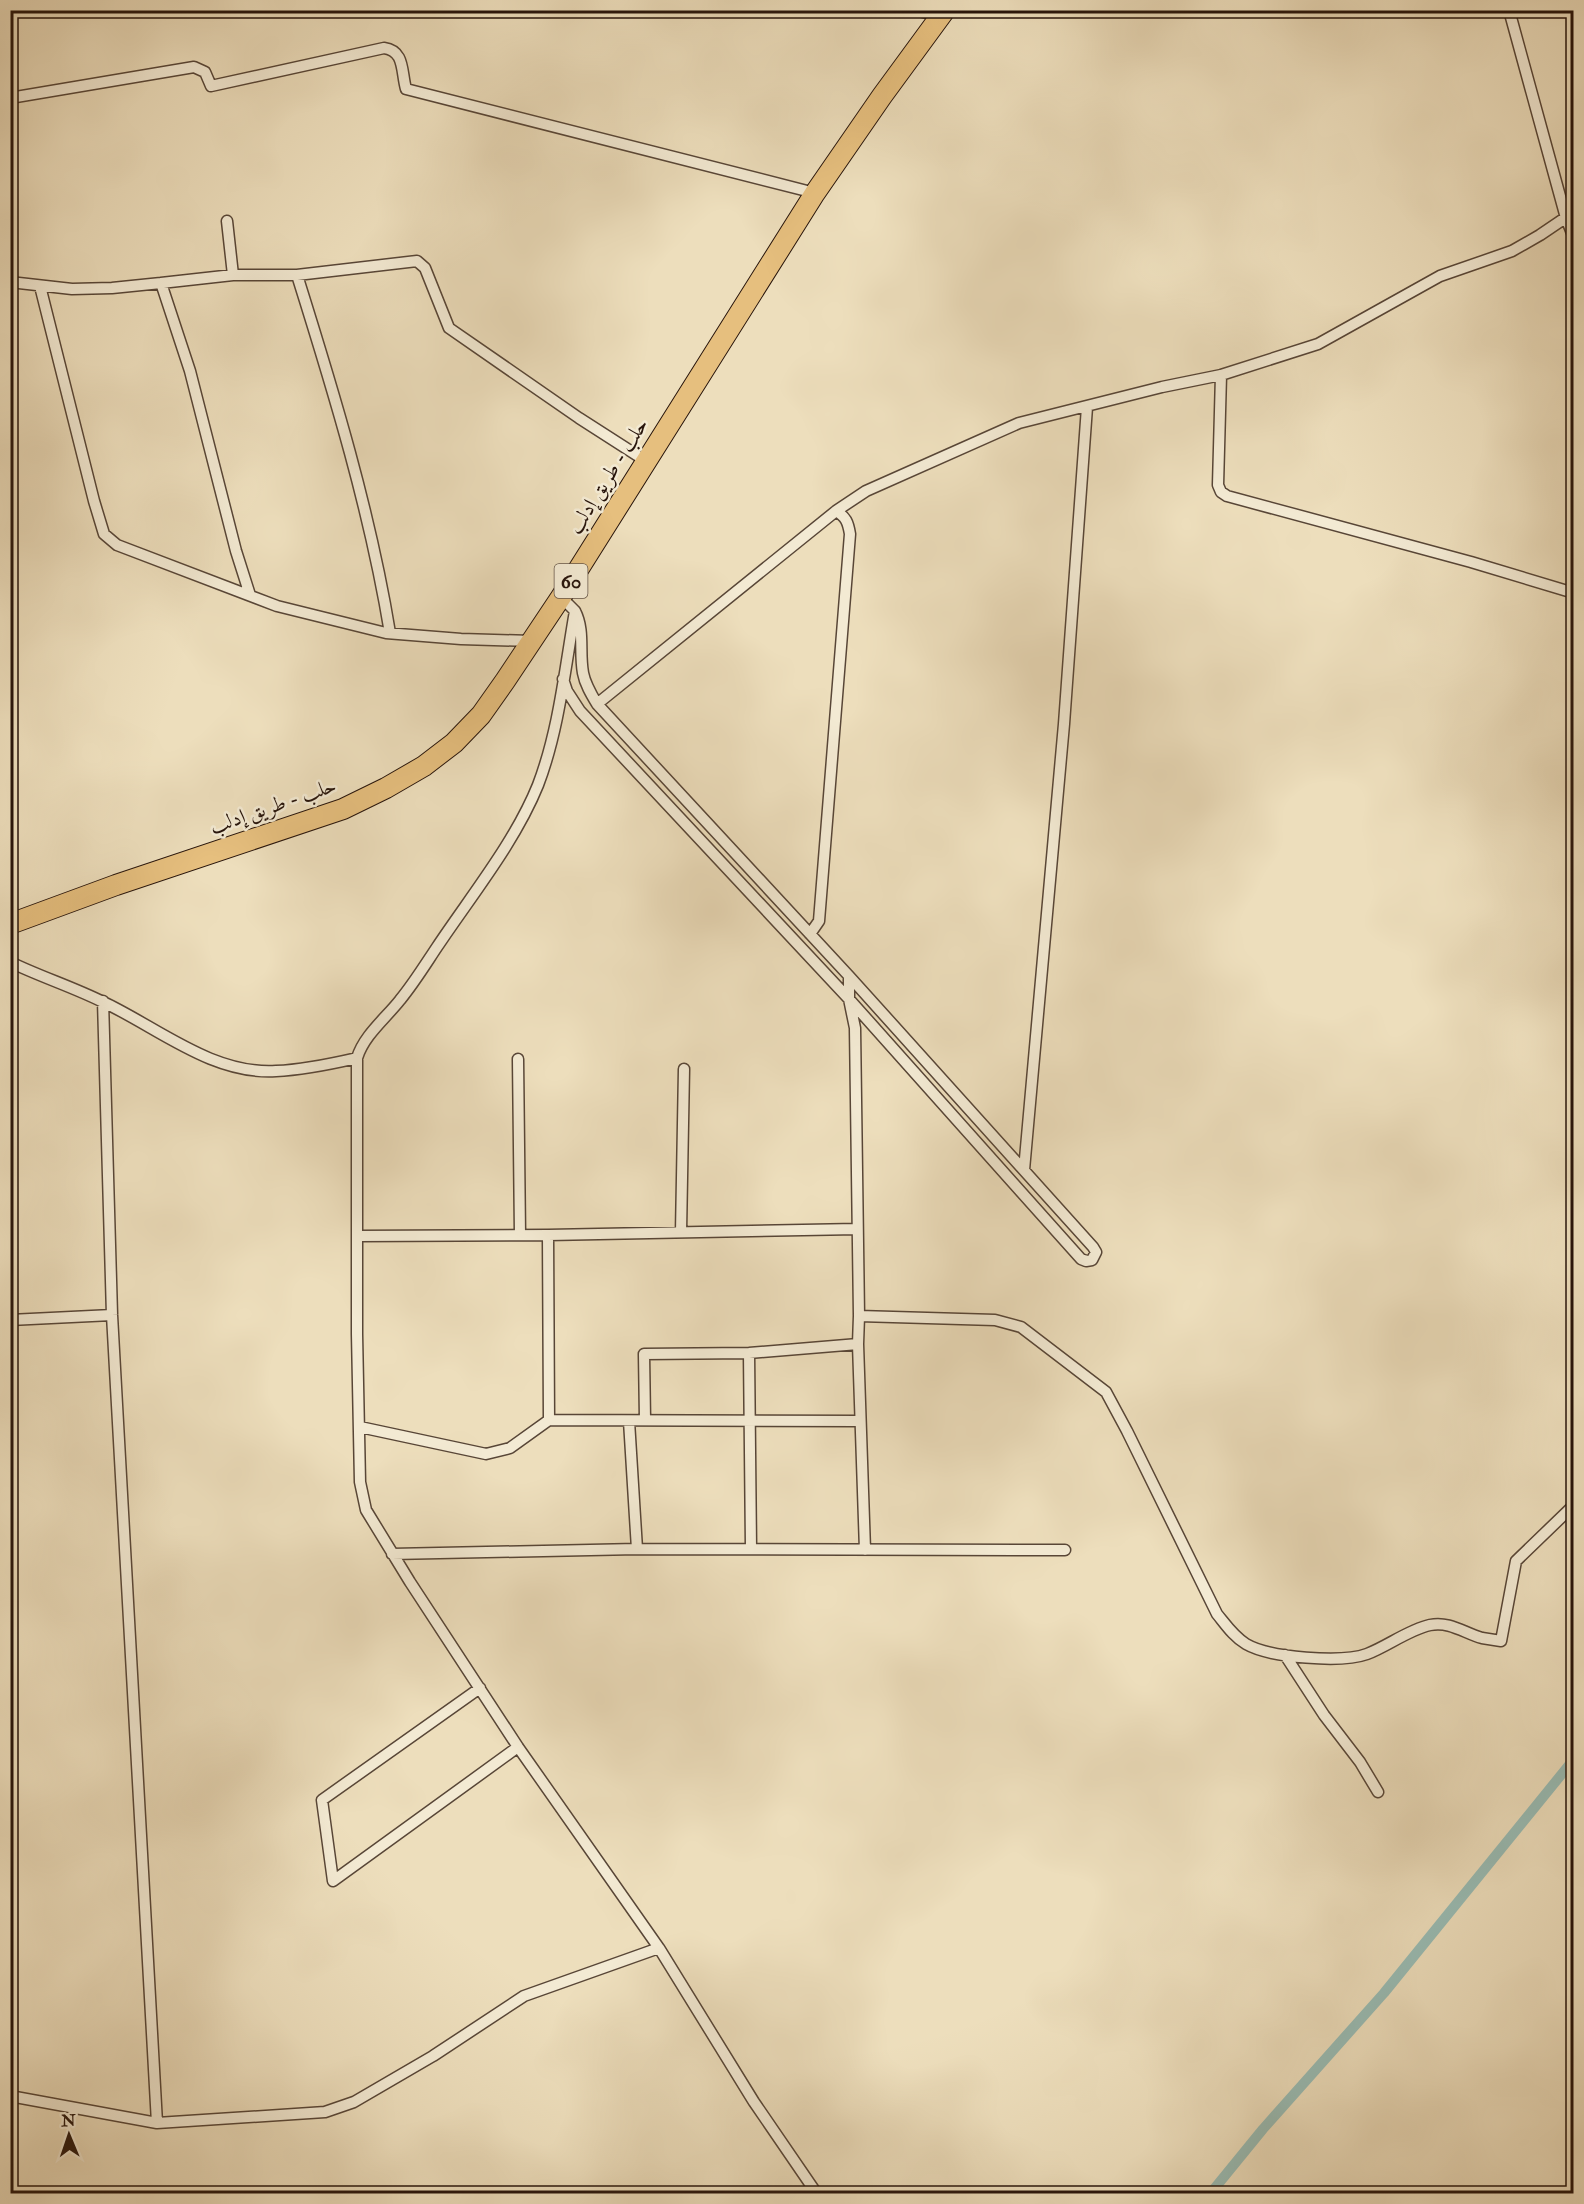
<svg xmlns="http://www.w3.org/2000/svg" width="1584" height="2204" viewBox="0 0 1584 2204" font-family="'IM FELL Double Pica',Amiri,serif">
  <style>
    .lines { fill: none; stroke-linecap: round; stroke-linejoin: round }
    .canal { stroke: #99bcb4; stroke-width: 10 }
    .street-casing { stroke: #584637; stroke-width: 13 }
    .highway-casing { stroke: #27140b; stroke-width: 22 }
    .street { stroke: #f3ead3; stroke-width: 10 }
    .highway { stroke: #e6bf7e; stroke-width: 20 }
    .labels { text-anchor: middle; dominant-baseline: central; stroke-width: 5; stroke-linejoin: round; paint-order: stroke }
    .shield { fill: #f3ead3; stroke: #645447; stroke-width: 1.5 }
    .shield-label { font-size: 20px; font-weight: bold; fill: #27140b }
    .street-label { font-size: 21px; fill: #27140b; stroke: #f3ead3 }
  </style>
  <rect width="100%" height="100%" fill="#eddebc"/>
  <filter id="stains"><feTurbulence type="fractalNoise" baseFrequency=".00333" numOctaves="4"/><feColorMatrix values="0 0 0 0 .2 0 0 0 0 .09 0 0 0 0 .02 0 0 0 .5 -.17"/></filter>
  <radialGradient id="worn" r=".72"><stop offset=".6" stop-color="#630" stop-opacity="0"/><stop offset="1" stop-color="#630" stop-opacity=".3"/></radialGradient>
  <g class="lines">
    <path class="canal" d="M1210 2194 1263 2129 1384 1993 1574 1759"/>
    <g class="street-casing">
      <path id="street" d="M914 10 940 16
        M1509 10 1566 218 1574 238
        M10 98 194 67 205 72 211 86 384 48C405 51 401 71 406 89L815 193
        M227 221 233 275
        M297 275C334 393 370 511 390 633
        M10 282 72 289 112 288 161 283 190 371 236 551 250 595
        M161 283 233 275H297L417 261 425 268 449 328 579 418 646 461
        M40 286 94 501 104 534 117 545 277 606 386 633 461 639 532 641
        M1221 375 1218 485 1221 492 1227 496 1471 562 1574 593
        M563 679 567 691 580 711 849 999 1081 1259 1086 1261 1092 1260 1096 1252 1093 1247 849 976 597 704C591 694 585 684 583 673 579 651 585 631 575 611
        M597 704 836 511 866 491 1019 423 1162 387 1221 375 1318 344 1440 276 1512 251 1540 235 1574 212
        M810 934 819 921 850 534C848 522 846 517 836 511
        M10 962C41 977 73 987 103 1002 157 1027 212 1075 276 1071 302 1070 331 1064 357 1058 364 1035 386 1018 400 1000 414 983 425 965 437 947 471 896 515 842 538 785 559 730 565 668 575 611L561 597
        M849 976V999L855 1028 859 1316 858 1344 865 1550
        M103 1001 112 1315 157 2123
        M357 1058V1334L360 1482 366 1510 410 1582 518 1747 659 1948 754 2102 817 2194
        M518 1059 520 1235
        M1024 1170 1064 724 1087 407
        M681 1232 684 1069
        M548 1235 549 1420
        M358 1236 548 1235 857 1229
        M859 1316 995 1320 1021 1327 1106 1392 1127 1431 1217 1614C1226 1625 1234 1637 1246 1644 1270 1658 1342 1663 1367 1654 1388 1646 1408 1630 1430 1625 1450 1621 1464 1633 1482 1638 1488 1639 1495 1640 1501 1641L1516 1561 1574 1505
        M10 1320 112 1315
        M749 1353 751 1548
        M645 1420 644 1354 749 1353 858 1344
        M629 1421 637 1549
        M360 1427 486 1454 510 1448 549 1420 860 1421
        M392 1554 637 1549 1065 1550
        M1285 1655 1324 1715 1360 1762 1378 1792
        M480 1688 322 1800 333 1881 518 1747
        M10 2096 157 2123 325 2112 354 2102 433 2056 524 1996 659 1948"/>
    </g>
    <g class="highway-casing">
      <path id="highway" d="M10 924 116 885 343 809 386 788 424 766 454 743 481 715 505 681 561 597 815 193 882 96 945 10"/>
    </g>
    <use href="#street" class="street"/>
    <use href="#highway" class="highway"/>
  </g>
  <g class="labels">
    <rect class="shield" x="554.5" y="564" width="33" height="34" rx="4.5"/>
    <g class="shield-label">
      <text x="571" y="581">60</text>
    </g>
    <g class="street-label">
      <text transform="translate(608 476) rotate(-58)">حلب - طريق إدلب</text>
      <text transform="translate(273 806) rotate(-19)">حلب - طريق إدلب</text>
    </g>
  </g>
  <rect width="1584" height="2204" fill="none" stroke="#eddebc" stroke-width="36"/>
  <rect x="12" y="12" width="1560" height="2180" fill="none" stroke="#27140b" stroke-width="3"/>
  <rect x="18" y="18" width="1548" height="2168" fill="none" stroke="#27140b" stroke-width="1.5"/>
  <g transform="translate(69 2135) rotate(358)" stroke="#f3ead3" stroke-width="4.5" paint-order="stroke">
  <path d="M0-4.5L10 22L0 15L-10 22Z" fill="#27140b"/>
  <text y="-9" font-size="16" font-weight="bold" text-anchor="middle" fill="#27140b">N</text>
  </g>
  <rect width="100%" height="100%" filter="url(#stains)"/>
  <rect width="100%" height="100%" fill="url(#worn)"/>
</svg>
